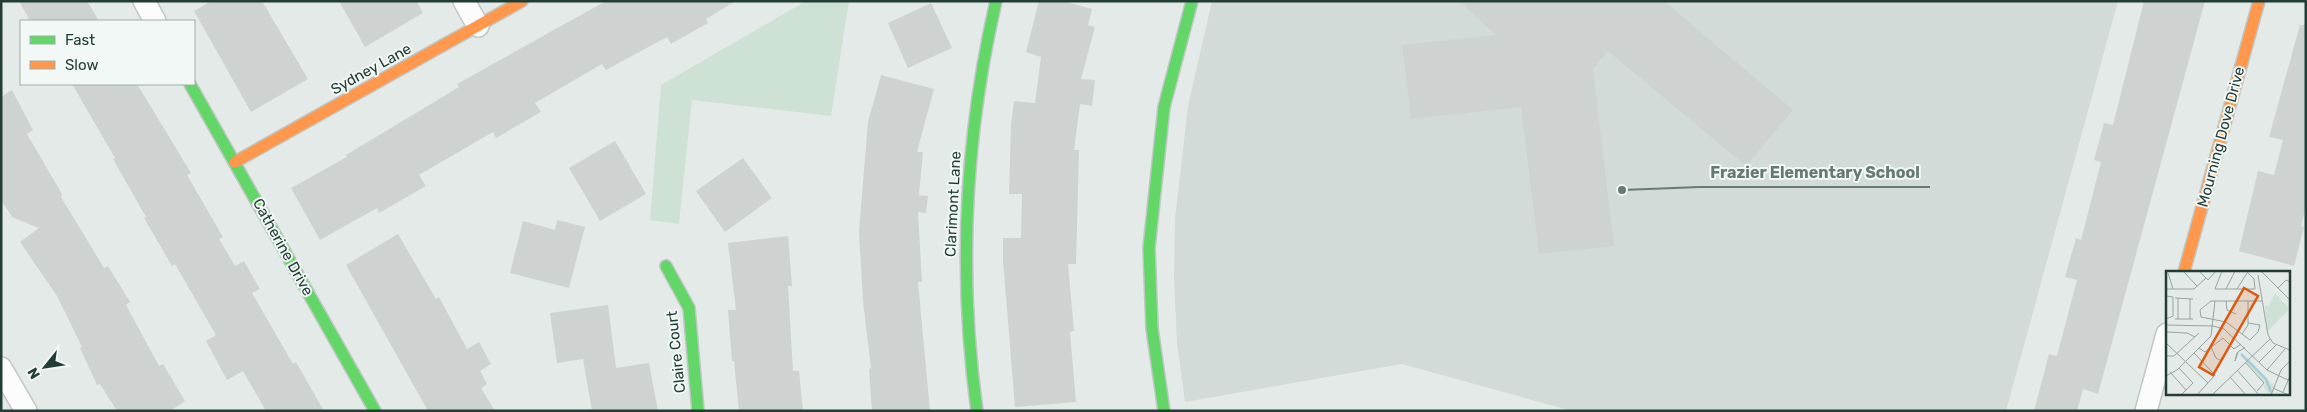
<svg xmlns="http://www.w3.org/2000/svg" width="2307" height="412" viewBox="0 0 2307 412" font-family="Rubik,sans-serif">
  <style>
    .built { fill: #d2dbd7 }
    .green { fill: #cde2d4 }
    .building { fill: #ced3d1 }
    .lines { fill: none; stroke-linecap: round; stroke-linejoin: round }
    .street-casing { stroke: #c1c7c4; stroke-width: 24 }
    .fast-casing { stroke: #bfc7c4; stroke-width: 14 }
    .slow-casing { stroke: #bfc7c4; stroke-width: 14 }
    .street { stroke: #fbfcfb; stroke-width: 21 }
    .fast { stroke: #63d668; stroke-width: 11 }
    .slow { stroke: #ff974d; stroke-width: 11 }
    .labels { text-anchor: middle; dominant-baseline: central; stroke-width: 4; stroke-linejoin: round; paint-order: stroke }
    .street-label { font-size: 15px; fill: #223c36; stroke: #f2f8f5 }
    .inset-river { fill: none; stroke: #a6ced6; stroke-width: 2.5 }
    .inset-road { fill: none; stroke: #96a4a0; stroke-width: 1 }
    .view { fill: #de580e; fill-opacity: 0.15; stroke: #de580e; stroke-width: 2.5 }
    .inset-edge { fill: none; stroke: #223c36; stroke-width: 2.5 }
    .leader { fill: none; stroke: #667974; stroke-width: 2 }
    .callout-dot { fill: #667974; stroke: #f2f8f5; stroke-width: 2 }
    .callout-label { font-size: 16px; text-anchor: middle; font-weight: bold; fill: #667974; stroke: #f2f8f5; stroke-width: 4; stroke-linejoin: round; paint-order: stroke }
  </style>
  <rect width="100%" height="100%" fill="#e4eae7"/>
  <path class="built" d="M1212 1H2118L2006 411H1572L1402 364 1185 402 1177 343 1174 279 1175 219 1188 106Z"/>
  <path class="green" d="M806 1H849L831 116 692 100 679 224 650 220 661 85Z"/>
  <path class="building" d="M19 1H87L99 21H30Z
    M211 1H262L308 79 251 112 194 11Z
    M339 1H417L423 13 365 47Z
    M606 1H736L706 19 708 23 671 44 667 37 606 70 602 64 535 103 541 112 496 138 493 132 419 175 426 186 379 213 377 208 320 240 291 188 347 157 346 155 459 87 457 84Z
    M1039 1H1063L1092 9 1088 25 1095 27 1081 79 1095 80 1092 106 1080 104 1074 150H1079L1076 264H1068L1074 331 1070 332 1076 402 1015 407 1003 260V238H1021L1022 194H1009L1011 125 1014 101 1035 103 1041 57 1026 52Z
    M1459 1H1664L1793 110 1746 166 1608 51 1593 69 1614 246 1539 254 1521 107 1411 119 1402 45 1496 35Z
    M2144 1H2205L2098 394 2083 389 2077 411H2034L2049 354 2057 356 2077 280 2065 277 2076 238 2081 240 2101 162 2094 160 2104 123 2113 125Z
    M931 3 952 48 908 68 888 23Z
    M2300 25H2306V206L2301 226 2304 227 2294 266 2239 251 2258 171 2274 175 2283 140 2269 137Z
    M881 75 934 89 917 152H923L919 195 928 196 926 213 918 212 922 282H918L930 411H872L869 369 871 368 863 301 859 231 868 122Z
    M72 84H137L191 173 187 175 223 237 219 239 235 266 244 261 260 289 252 293 293 364 296 362 324 411H266L243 371 227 380 206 341 216 335 175 264 172 266 144 218 146 217 113 159 115 158Z
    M12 90 33 130 27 134 62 194 61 197 104 268 108 266 130 302 126 305 159 366 163 364 185 401 170 411H117L100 384 97 385 80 348 82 347 57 296 20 242 39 228 12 217 1 200V97Z
    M615 141 646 194 600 221 569 168Z
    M743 158 772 198 725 232 696 191Z
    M557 220 585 227 569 288 510 273 523 221 555 230Z
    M398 234 436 299 439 297 467 349 479 342 491 364 480 371 487 384 481 388 495 411H428L346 265Z
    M788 236 792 286H788L793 371H799L803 411H739L734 361H732L728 310H736L728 243Z
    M608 305 616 368 649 363 658 411H592L583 359 557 363 550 313Z"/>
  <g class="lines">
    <g class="street-casing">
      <path id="street" d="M144 1 155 21
        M464 1 478 26
        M1 368 26 411
        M2146 411 2167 334"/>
    </g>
    <g class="fast-casing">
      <path id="fast" d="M190 84 375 411
        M666 266 689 308 698 411
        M977 411C958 274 965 136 996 1
        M1164 411 1152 328 1149 248 1164 107 1192 1"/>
    </g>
    <g class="slow-casing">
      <path id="slow" d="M235 162 522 1
        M2184 272 2259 1"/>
    </g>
    <use href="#street" class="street"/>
    <use href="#fast" class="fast"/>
    <use href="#slow" class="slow"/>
  </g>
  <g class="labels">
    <g class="street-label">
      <text transform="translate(371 69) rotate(-29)">Sydney Lane</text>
      <text transform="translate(2221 137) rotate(-75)">Mourning Dove Drive</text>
      <text transform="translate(953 204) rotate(-87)">Clarimont Lane</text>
      <text transform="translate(283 247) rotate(61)">Catherine Drive</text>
      <text transform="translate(676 352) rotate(-96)">Claire Court</text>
    </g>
  </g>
  <g transform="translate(2166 271)">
    <rect width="124" height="124" fill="#e4eae7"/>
    <path d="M109 22 123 38 101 61 99 35H103ZM82 88 108 115 105 124 98 117 99 112 80 91Z" fill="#cde2d4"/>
    <path class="inset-river" d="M75 83 100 108 105 121"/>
    <path class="inset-road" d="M17 0 31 15M33 0 42 9 50 0M56 0 49 18H89L88 8 80 0M95 0 124 29M2 2 7 18M92 4 102 64 107 72 124 79M112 17 120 9 124 11M0 18H28L40 7M60 18 69 0M71 18 81 2M0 25 7 26V45L0 48M9 27 27 28M60 30 61 39 70 43M9 48H27M12 48V27M24 48V28M82 52 94 54 92 61 84 69 60 51 35 46 34 39 45 30H97M0 54 47 55 58 58 101 99 124 110M0 61 21 62 29 66M76 63 82 54V30M0 72 42 112M45 76 50 87 56 90M33 77 39 81 57 67 68 78 75 73M72 81 69 90 71 82 73 80 77 78 79 76M28 82 49 104 31 124M0 85H8L33 62M79 91 98 112 91 120M93 91 110 74M13 97 27 112 15 124M71 99 93 124M101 99 119 78M4 101 20 119M0 105 11 99 45 65 49 30M64 106 80 124M107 117 122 124M117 121 124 105M46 124 104 68M105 124 115 99 124 90"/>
    <path class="view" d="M78 17 92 25 47 104 33 96Z"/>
    <rect width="124" height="124" class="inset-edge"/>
  </g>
  <path class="leader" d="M1622 190L1700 187H1930"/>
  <circle class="callout-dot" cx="1622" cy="190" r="5"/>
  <g class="callout-label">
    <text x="1815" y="178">Frazier Elementary School</text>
  </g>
  <rect width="2307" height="412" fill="none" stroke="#223c36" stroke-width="5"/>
  <rect x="20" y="20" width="175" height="65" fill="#f2f8f5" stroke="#9fada9"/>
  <rect x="30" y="36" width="25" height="8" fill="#63d668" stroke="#9fada9"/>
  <text x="65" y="45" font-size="15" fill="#223c36">Fast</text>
  <rect x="30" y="61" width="25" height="8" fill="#ff974d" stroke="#9fada9"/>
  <text x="65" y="70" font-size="15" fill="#223c36">Slow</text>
  <g transform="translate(45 367) rotate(240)" stroke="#f2f8f5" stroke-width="4" paint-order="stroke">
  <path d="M0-4L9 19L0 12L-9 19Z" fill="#223c36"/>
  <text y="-8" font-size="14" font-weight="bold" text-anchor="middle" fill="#223c36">N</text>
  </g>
</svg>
